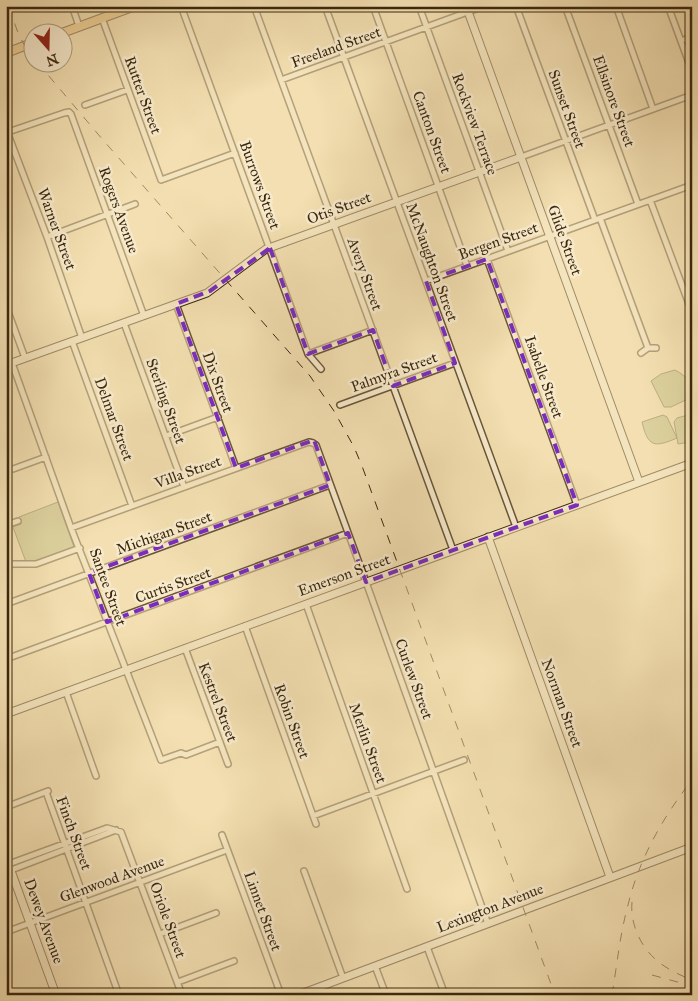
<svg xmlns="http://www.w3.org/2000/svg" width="698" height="1001" viewBox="0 0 698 1001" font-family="'IM FELL Great Primer',serif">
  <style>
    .green { fill: #c0c088; stroke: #7e744b }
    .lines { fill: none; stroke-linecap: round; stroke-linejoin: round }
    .street-casing { stroke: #695637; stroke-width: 8 }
    .secondary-casing { stroke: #3b280e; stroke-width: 9 }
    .primary-casing { stroke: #3b280e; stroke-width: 10 }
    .street { stroke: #f7eacc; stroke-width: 5 }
    .secondary { stroke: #f7eacc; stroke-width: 7 }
    .primary { stroke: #eac078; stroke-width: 8 }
    .rail { stroke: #3b280e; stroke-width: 1; stroke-dasharray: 9 9; stroke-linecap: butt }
    .marked { fill: none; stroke: #7b2cbf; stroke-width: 4; stroke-dasharray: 10 6; stroke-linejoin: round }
    .labels { text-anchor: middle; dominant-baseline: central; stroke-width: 5; stroke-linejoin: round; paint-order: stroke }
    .street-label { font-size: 15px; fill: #3b280e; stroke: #f7eacc }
  </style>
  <rect width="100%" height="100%" fill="#f3dfb1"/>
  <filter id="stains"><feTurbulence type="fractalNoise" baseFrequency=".004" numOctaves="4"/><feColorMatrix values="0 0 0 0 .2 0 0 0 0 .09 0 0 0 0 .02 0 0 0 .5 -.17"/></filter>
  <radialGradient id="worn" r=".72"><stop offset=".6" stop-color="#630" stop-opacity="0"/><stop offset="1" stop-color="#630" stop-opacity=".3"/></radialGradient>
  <path class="green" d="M675 370C688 377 692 383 692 397L671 407H664L651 381 661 374Z
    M692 414V441L684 443 678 444 677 438C654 448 648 447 642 422L663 415 667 417 677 438 674 422 677 418Z
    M58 502 74 547 37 561 26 562 13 527 21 524 19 517Z"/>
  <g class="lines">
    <g class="street-casing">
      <path id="street" d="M72 6 79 26
        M181 6 308 354 321 369
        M254 6 453 550
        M325 6 516 527
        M373 6 467 266
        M419 6 508 251
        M516 6 595 220
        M565 6 638 204
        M616 6 653 109
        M668 6 692 71
        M102 18 161 180 235 153
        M681 41 692 37
        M281 80 484 6
        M85 105 127 90
        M6 129 47 237 82 338
        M8 132 64 113 69 112 71 114 144 316
        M521 157 692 95
        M650 200 692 312
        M600 218 648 348
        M47 237 135 204
        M487 259 577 505
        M426 281 692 185
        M176 304 236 468
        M6 306 25 358
        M124 323 184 487
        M72 341 132 506
        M641 353 648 348H656
        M308 354 373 330
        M12 363 71 528 161 760 181 753 186 755 220 742
        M340 405 455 363
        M166 436 218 417
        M13 469 46 457
        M6 525 18 521
        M71 528 309 442 313 443 316 445 366 582 488 924
        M6 564H36L80 548
        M6 604 330 485
        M306 604 407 889
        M245 626 316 824
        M185 648 228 764
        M6 659 348 533
        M66 692 96 776
        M46 792 119 995
        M6 807 48 791
        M313 816 464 760
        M222 835 281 995
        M6 865 107 828 121 832 182 995
        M304 871 343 978
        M6 872 116 830
        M6 932 227 850
        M160 934 216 913
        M427 947 445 995
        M375 966 386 995
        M178 982 234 961"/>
    </g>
    <g class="secondary-casing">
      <path id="secondary" d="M466 6 639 482
        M6 365 207 293 266 249 521 157
        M488 537 610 877
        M6 714 692 463
        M6 857 56 995
        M298 995 692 847"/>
    </g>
    <g class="primary-casing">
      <path id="primary" d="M62 33 135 6
        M6 53 32 43"/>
    </g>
    <use href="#street" class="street"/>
    <use href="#secondary" class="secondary"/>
    <use href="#primary" class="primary"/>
    <path class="rail" d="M10 6C14 26 21 42 32 57
      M37 62 103 140 310 376 334 411 354 447 362 466 555 995
      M632 902C631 913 633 923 637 933 648 959 667 970 692 980
      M652 975 692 986
      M612 995C617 965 620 934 628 905 639 859 663 817 692 780"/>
  </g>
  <path d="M0 0H698V1001H0ZM270 248 308 354 373 330 393 386 455 363 426 281 487 259 577 505 366 582 348 533 107 622 89 573 330 485 314 440 236 468 176 304 210 291Z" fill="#f3dfb1" fill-opacity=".55" fill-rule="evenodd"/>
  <path class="marked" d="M270 248 308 354 373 330 393 386 455 363 426 281 487 259 577 505 366 582 348 533 107 622 89 573 330 485 314 440 236 468 176 304 210 291Z"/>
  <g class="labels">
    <g class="street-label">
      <text transform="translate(336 47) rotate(-20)">Freeland Street</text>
      <text transform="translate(143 95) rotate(70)">Rutter Street</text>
      <text transform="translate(614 101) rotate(70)">Ellsinore Street</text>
      <text transform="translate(567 109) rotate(70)">Sunset Street</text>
      <text transform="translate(475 124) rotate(70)">Rockview Terrace</text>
      <text transform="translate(432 132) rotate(70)">Canton Street</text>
      <text transform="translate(260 185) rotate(70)">Burrows Street</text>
      <text transform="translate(339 208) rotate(-20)">Otis Street</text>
      <text transform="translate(119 210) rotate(70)">Rogers Avenue</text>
      <text transform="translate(57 229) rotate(70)">Warner Street</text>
      <text transform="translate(565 240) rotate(70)">Glide Street</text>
      <text transform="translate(498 241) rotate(-20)">Bergen Street</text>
      <text transform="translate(432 262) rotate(70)">McNaughton Street</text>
      <text transform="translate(365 274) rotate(70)">Avery Street</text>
      <text transform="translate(394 372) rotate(-20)">Palmyra Street</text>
      <text transform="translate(544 377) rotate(70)">Isabelle Street</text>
      <text transform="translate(218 382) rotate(70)">Dix Street</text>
      <text transform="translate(166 401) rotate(70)">Sterling Street</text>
      <text transform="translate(114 419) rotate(70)">Delmar Street</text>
      <text transform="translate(188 472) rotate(-20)">Villa Street</text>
      <text transform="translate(164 533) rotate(-20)">Michigan Street</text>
      <text transform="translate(344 575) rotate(-20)">Emerson Street</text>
      <text transform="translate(173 585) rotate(-20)">Curtis Street</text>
      <text transform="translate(108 587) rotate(70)">Santee Street</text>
      <text transform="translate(414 679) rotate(70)">Curlew Street</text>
      <text transform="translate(218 702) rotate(69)">Kestrel Street</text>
      <text transform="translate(562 703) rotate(70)">Norman Street</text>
      <text transform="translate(292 721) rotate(70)">Robin Street</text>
      <text transform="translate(368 743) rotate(70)">Merlin Street</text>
      <text transform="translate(74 833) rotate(70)">Finch Street</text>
      <text transform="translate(112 879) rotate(-20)">Glenwood Avenue</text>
      <text transform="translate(490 908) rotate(-21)">Lexington Avenue</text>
      <text transform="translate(263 911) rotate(70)">Linnet Street</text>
      <text transform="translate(168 920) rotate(70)">Oriole Street</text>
      <text transform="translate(44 921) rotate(70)">Dewey Avenue</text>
    </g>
  </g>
  <rect width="698" height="1001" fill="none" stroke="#f3dfb1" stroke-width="25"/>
  <rect x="8" y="8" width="683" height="986" fill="none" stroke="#3b280e" stroke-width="2.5"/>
  <rect x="12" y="12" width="673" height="976" fill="none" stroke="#3b280e"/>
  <g transform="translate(48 48) rotate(160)"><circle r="24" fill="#f7eacc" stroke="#ac9c80"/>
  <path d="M0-4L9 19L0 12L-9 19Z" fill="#8f2418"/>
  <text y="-8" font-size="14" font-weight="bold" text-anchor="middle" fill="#3b280e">N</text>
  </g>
  <rect width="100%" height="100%" filter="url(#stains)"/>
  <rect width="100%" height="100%" fill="url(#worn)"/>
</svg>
